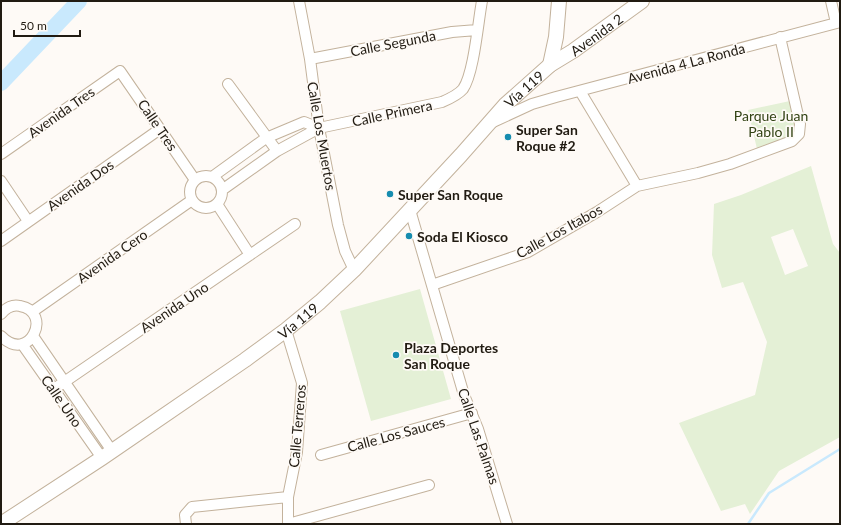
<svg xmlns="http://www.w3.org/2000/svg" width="841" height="525" viewBox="0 0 841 525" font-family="Lato,sans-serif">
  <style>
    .green { fill: #e4f0d6; fill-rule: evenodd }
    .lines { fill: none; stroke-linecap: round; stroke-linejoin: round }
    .stream { stroke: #c9e9fd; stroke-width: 2.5 }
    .river { stroke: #c9e9fd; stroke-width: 16 }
    .minor-casing { stroke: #c3b29c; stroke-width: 12 }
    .secondary-casing { stroke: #c3b29c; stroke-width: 16 }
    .minor { stroke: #fff; stroke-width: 10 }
    .secondary { stroke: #fff; stroke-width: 14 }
    .poi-dot { fill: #168caf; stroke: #fefaf6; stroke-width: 1.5 }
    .labels { text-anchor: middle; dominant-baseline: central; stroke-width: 3.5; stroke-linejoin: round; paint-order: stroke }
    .street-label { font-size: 14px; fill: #211b12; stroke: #fefaf6 }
    .park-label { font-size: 14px; fill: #324314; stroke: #fefaf6 }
    .poi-label { font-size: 14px; font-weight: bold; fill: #211b12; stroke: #fefaf6; text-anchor: start }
  </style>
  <rect width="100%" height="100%" fill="#fefaf6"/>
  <path class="green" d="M790 101C792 111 799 125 792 135L757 149 748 110Z
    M811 166 833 244 840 253V437L779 471 750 514 745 504 721 511 679 423 755 395 767 342 743 282 722 288 712 255 714 204 741 195ZM793 229 808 266 785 275 771 237Z
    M420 289 451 399 371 421 340 311Z"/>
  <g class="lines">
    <path class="stream" d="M748 524 769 493 840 449"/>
    <path class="river" d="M1 83 79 1"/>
    <g class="minor-casing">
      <path id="minor" d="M299 1 310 59 319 128 338 225 345 251 354 270
        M831 1 836 23
        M310 59 452 32 477 30
        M228 84 277 151
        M580 91 637 186
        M493 122 532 104 556 97 840 22
        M1 154 120 71 195 180
        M190 192a16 16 0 1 1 32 0a16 16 0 1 1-32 0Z
        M212 177 266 138 304 122 319 128
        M1 181 28 221
        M222 190 277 151 319 128 442 102C449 99 458 95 463 89 474 73 478 22 482 1
        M217 204 250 255
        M410 210 464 395 478 429 507 524
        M1 241 160 129
        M432 285 528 252 597 212 637 186 698 173 730 164 792 141 799 134 800 124 780 37
        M32 312 192 200
        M1 314C6 308 12 304 20 306 54 312 29 365 1 336
        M286 330 302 383 297 452 288 497V524
        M33 336 112 451
        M22 344 102 458
        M54 389 295 224
        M321 455 472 413
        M186 524 185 515 192 507 288 497
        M288 524 429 485"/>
    </g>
    <g class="secondary-casing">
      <g id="secondary">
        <path d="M550 65 556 37 559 1"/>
        <path id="s1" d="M1 524 102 458 245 360 286 330 320 302 354 270 461 155 505 105 550 65 573 51 642 1"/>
      </g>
    </g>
    <use href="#minor" class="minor"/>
    <use href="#secondary" class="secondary"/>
  </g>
  <g class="poi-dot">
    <circle cx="508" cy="137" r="4"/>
    <circle cx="390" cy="194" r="4"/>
    <circle cx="409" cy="236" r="4"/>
    <circle cx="396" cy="355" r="4"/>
  </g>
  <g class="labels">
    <g class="street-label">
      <text stroke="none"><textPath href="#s1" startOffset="775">Avenida 2</textPath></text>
      <text transform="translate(393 43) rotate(-11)">Calle Segunda</text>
      <text transform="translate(686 63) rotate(-15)">Avenida 4 La Ronda</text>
      <text stroke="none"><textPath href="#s1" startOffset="684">Vía 119</textPath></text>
      <text transform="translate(61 112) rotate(-35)">Avenida Tres</text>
      <text transform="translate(392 113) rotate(-12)">Calle Primera</text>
      <text transform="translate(158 125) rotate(56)">Calle Tres</text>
      <text transform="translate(322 136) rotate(80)">Calle Los Muertos</text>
      <text transform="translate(80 185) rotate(-35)">Avenida Dos</text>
      <text transform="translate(559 231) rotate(-29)">Calle Los Itabos</text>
      <text transform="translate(112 256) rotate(-35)">Avenida Cero</text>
      <text transform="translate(174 307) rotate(-34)">Avenida Uno</text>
      <text stroke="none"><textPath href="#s1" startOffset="360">Vía 119</textPath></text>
      <text transform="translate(62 401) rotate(55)">Calle Uno</text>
      <text transform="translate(297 426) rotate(-85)">Calle Terreros</text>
      <text transform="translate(396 434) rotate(-15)">Calle Los Sauces</text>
      <text transform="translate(479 436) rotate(71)">Calle Las Palmas</text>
    </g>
    <g class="park-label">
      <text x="771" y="115">Parque Juan<tspan x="771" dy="16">Pablo II</tspan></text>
    </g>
    <g class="poi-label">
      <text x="516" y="129">Super San<tspan x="516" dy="16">Roque #2</tspan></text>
      <text x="398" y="194">Super San Roque</text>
      <text x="417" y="236">Soda El Kiosco</text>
      <text x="404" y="347">Plaza Deportes<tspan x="404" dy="16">San Roque</tspan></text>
    </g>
  </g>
  <rect width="841" height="525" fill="none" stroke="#211b12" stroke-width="4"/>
  <path d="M14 30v6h66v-6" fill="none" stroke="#211b12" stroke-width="2"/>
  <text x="20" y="30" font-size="12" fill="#211b12" stroke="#fefaf6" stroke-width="3" paint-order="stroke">50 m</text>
</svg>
